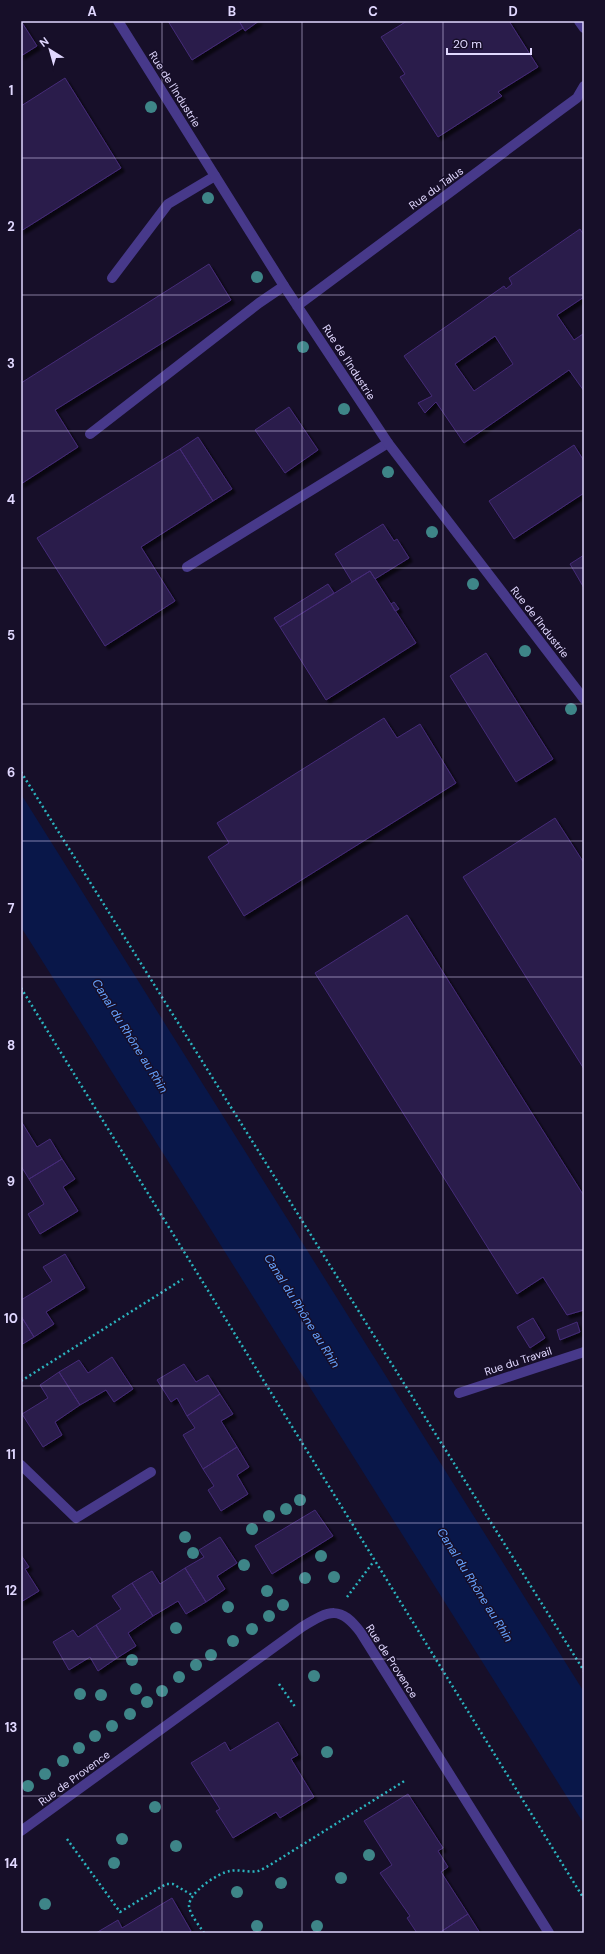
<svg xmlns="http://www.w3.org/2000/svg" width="605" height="1954" viewBox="0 0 605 1954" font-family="'DM Sans',sans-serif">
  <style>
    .water { fill: #091749 }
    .building { fill: #2b1b4b; stroke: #452c78; fill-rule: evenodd; filter: url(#shadow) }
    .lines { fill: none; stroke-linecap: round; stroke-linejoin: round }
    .path { stroke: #2bb4bf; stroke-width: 2.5; stroke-dasharray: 2 3; stroke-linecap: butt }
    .lane { stroke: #47398a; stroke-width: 10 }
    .street { stroke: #47398a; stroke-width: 10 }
    .tree { fill: #3e8588 }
    .grid { fill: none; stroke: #e1d8ff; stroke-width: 1; stroke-opacity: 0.55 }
    .labels { text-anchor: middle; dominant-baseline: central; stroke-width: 3; stroke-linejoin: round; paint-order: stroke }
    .street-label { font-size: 11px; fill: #e1d8ff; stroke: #170f29 }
    .water-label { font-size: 12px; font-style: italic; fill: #66a3ff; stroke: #170f29 }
    .neatline { fill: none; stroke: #e1d8ff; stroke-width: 1.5 }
    .grid-label { font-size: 13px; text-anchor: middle; font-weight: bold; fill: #e1d8ff }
  </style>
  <defs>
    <filter id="shadow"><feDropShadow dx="3.5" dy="3.5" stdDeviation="1" flood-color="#0009"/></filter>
  </defs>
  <rect width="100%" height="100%" fill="#170f29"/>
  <path class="water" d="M21 794 584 1692V1824L21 927Z"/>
  <path class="building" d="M21 21 37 46 21 56Z
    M168 21H239L243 28 192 60Z
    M239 21H259L245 31Z
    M407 21H509L538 67 498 92 502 96 438 137 400 77 405 74 381 37Z
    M65 78 121 168 21 231V106Z
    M580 229 584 235V297L557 315 574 340 583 334 584 336V391L569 370 464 443 436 402 425 413 418 403 432 396 404 356 504 286 506 289 512 284 509 278ZM495 336 513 364 474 391 455 364Z
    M209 264 231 300 55 410 78 447 21 484V383Z
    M289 407 318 450 285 473 255 430Z
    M198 437 232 489 213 501 180 449Z
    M574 445 584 461V493L514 539 489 501Z
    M180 449 213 501 141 547 175 601 105 646 37 538Z
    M383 524 394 541 397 539 409 558 375 579 370 571 352 582 335 554Z
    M584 555V588L570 564Z
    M370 571 416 643 326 700 280 627Z
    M328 584 334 593 280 627 274 618Z
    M394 602 399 609 395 611 391 604Z
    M486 653 553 759 516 782 450 676Z
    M384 718 397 738 420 724 456 783 244 916 208 857 229 843 217 823Z
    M555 818 584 863V1069L463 877Z
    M407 915 584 1196V1310L567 1315 543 1277 517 1294 315 973Z
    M21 1121 37 1147 50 1139 62 1159 29 1179 21 1166Z
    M62 1159 75 1179 63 1187 78 1211 40 1234 28 1214 44 1204 29 1179Z
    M65 1254 85 1288 46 1312 54 1324 34 1337 21 1316V1300L52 1281 43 1267Z
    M21 1316 34 1337 21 1345Z
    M533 1318 545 1338 530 1348 517 1327Z
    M577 1322 580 1332 560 1340 557 1330Z
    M112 1357 133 1389 114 1402 106 1390 80 1405 59 1372 79 1360 88 1373Z
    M184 1364 196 1382 208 1375 220 1394 187 1416 177 1398 171 1402 157 1380Z
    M59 1372 80 1405 55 1422 62 1435 43 1447 22 1414 48 1398 40 1385Z
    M220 1394 233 1414 221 1421 237 1447 203 1469 183 1435 195 1428 187 1416Z
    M237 1447 249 1467 237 1475 248 1494 221 1511 208 1490 214 1486 203 1469Z
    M315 1510 333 1536 272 1574 255 1546Z
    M220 1537 237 1563 217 1576 225 1589 206 1602 185 1568 204 1557 199 1550Z
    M21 1555 29 1567 25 1569 39 1591 21 1602Z
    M185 1568 206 1602 186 1614 178 1601 153 1616 132 1583 152 1571 160 1584Z
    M132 1583 153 1616 128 1633 136 1646 117 1658 96 1625 121 1609 112 1596Z
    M96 1625 117 1658 98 1671 90 1657 69 1670 53 1642 73 1630 78 1637Z
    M278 1722 298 1755 291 1759 314 1797 280 1818 276 1812 233 1838 216 1811 220 1809 191 1763 225 1742 230 1751Z
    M408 1794 443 1848 438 1851 448 1867 441 1872 468 1914 439 1933H417L407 1918 410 1916 380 1873 392 1865 364 1821Z
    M172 1898 191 1931 188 1933H96L118 1920 122 1928Z
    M468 1914 480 1933H439Z"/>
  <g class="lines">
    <path class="path" d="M21 772 584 1671
      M21 988 584 1899
      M21 1381 183 1279
      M347 1597 374 1561
      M279 1684 296 1708
      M67 1839 120 1912 166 1884H173L192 1895
      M204 1933C199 1925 190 1915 189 1906 189 1892 218 1873 230 1871 239 1869 249 1873 258 1871 262 1870 266 1867 270 1865L406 1780"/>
    <path class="lane" d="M112 278 168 204 215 176
      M90 434 259 303 284 286
      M187 567 388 443"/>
    <path class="street" d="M118 21 284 286 388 443 584 699
      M579 21 584 28
      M297 306 562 109 577 98 584 86
      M459 1393 584 1352
      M21 1465 76 1518 151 1472
      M21 1831 302 1627C330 1610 340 1605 361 1633L549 1933"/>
  </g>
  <g class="tree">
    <circle cx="151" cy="107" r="6"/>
    <circle cx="208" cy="198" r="6"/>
    <circle cx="257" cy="277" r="6"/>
    <circle cx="303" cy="347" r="6"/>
    <circle cx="344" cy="409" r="6"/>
    <circle cx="388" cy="472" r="6"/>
    <circle cx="432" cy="532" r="6"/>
    <circle cx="473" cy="584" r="6"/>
    <circle cx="525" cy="651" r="6"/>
    <circle cx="571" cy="709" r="6"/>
    <circle cx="300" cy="1500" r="6"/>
    <circle cx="286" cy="1509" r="6"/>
    <circle cx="269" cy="1516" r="6"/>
    <circle cx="252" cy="1529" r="6"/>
    <circle cx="185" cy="1537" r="6"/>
    <circle cx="193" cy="1553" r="6"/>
    <circle cx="321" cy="1556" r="6"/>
    <circle cx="244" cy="1565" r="6"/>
    <circle cx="334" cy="1577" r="6"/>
    <circle cx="305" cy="1578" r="6"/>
    <circle cx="267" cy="1591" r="6"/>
    <circle cx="283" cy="1605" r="6"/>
    <circle cx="228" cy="1607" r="6"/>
    <circle cx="269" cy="1616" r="6"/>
    <circle cx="176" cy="1628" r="6"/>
    <circle cx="252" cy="1629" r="6"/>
    <circle cx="233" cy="1641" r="6"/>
    <circle cx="211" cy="1655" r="6"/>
    <circle cx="132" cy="1660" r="6"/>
    <circle cx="196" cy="1665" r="6"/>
    <circle cx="314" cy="1676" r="6"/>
    <circle cx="179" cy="1677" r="6"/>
    <circle cx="136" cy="1689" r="6"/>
    <circle cx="162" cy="1691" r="6"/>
    <circle cx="80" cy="1694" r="6"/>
    <circle cx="101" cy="1695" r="6"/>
    <circle cx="147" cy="1702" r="6"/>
    <circle cx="130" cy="1714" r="6"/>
    <circle cx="112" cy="1726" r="6"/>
    <circle cx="95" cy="1736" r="6"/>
    <circle cx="79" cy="1748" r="6"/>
    <circle cx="327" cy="1752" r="6"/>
    <circle cx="63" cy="1761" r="6"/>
    <circle cx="45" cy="1774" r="6"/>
    <circle cx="28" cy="1786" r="6"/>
    <circle cx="155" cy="1807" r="6"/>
    <circle cx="122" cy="1839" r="6"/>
    <circle cx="176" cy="1846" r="6"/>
    <circle cx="369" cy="1855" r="6"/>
    <circle cx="114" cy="1863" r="6"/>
    <circle cx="341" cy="1878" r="6"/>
    <circle cx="281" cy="1883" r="6"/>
    <circle cx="237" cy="1892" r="6"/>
    <circle cx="45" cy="1904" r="6"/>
    <circle cx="257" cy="1926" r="6"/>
    <circle cx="317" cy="1926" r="6"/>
  </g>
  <path class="grid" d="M162 21V1933M302 21V1933M443 21V1933M21 158H584M21 295H584M21 431H584M21 568H584M21 704H584M21 841H584M21 977H584M21 1113H584M21 1250H584M21 1386H584M21 1523H584M21 1659H584M21 1796H584"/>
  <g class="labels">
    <g class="street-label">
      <text transform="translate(175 89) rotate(58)">Rue de l'Industrie</text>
      <text transform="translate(436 188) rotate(-36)">Rue du Talus</text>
      <text transform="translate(349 362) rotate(57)">Rue de l'Industrie</text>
      <text transform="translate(540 622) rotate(52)">Rue de l'Industrie</text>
      <text transform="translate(518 1361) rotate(-18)">Rue du Travail</text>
      <text transform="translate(392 1661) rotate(57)">Rue de Provence</text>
      <text transform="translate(74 1778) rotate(-36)">Rue de Provence</text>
    </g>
    <g class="water-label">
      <text transform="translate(130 1036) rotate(58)">Canal du Rhône au Rhin</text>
      <text transform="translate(302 1311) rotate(58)">Canal du Rhône au Rhin</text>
      <text transform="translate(475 1585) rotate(58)">Canal du Rhône au Rhin</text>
    </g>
  </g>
  <rect width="605" height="1954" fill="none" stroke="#170f29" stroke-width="44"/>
  <g transform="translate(50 50) rotate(323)" stroke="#170f29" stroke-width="3" paint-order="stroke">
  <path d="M0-3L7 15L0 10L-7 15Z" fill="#e1d8ff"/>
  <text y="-6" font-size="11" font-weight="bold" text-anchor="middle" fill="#e1d8ff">N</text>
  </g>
  <path d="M447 48v6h84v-6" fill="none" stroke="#e1d8ff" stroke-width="2"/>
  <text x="453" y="48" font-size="12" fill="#e1d8ff" stroke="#170f29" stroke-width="3" paint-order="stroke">20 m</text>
  <rect x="22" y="22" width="561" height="1910" class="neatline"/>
  <g class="grid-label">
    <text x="92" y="16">A</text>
    <text x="232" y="16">B</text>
    <text x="373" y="16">C</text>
    <text x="513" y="16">D</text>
    <text x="11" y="95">1</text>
    <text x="11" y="231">2</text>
    <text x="11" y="368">3</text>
    <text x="11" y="504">4</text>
    <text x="11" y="640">5</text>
    <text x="11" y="777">6</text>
    <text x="11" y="913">7</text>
    <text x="11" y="1050">8</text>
    <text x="11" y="1186">9</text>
    <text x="11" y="1323">10</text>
    <text x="11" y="1459">11</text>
    <text x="11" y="1595">12</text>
    <text x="11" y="1732">13</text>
    <text x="11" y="1868">14</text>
  </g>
</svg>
